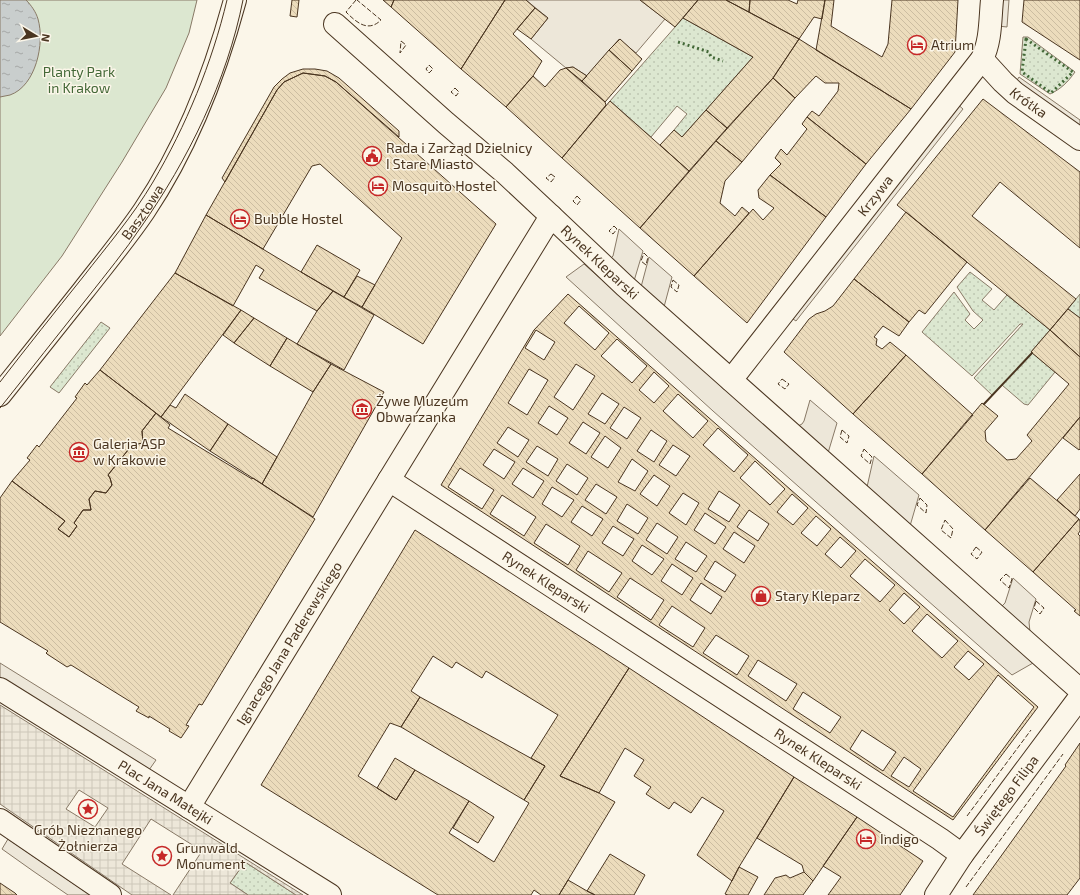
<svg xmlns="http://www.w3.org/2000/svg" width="1080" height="895" font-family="'Exo 2',sans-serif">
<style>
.grass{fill:url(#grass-dots);stroke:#887966}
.park{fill:#dce7d0;stroke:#887966}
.parking{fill:#ede7d9;stroke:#887966}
.plaza{fill:url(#plaza-grid);stroke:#887966;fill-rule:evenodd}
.water{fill:url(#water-ripples);stroke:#887966}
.building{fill:url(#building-back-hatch);stroke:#4a3520;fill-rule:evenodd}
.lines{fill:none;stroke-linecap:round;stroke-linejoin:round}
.minor-casing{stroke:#4a3520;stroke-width:24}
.minor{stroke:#fbf6e9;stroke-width:22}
.tram{stroke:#4a3520;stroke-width:1}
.hedge{stroke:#436837;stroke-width:3;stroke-dasharray:2 3;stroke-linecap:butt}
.fence{stroke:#4a3520;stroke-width:1;stroke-dasharray:5 2;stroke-linecap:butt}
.wall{stroke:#4a3520;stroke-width:2}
.labels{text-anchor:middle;stroke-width:3;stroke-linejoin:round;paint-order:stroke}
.poi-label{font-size:14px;fill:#4a3520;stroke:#fbf6e9;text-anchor:start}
.park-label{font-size:14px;fill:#436837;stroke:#fbf6e9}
.street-label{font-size:14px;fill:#4a3520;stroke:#fbf6e9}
</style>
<defs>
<pattern id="grass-dots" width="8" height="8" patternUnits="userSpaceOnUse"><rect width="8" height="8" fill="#dce7d0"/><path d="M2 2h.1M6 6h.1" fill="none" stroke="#bec7b2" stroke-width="1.8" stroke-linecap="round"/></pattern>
<pattern id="plaza-grid" width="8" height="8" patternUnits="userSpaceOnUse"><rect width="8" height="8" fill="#ede7d9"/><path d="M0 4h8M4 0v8" fill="none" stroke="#cdc7ba"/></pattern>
<pattern id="water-ripples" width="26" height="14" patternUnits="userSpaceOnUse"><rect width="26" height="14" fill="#c9cecd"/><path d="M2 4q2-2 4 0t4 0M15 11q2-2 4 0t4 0" fill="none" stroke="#a5a8a6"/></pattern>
<pattern id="building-back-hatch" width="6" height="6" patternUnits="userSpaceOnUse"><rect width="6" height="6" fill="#ecdcbc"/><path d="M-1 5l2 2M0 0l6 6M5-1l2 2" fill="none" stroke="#ccbda1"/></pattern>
</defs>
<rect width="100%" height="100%" fill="#fbf6e9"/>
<path class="grass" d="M683 18 753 57 682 137 674 130 687 114 677 106 651 137 610 101Z
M1023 37H1028L1075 72C1068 82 1061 89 1050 94L1020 74Z
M970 272 992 289 982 300 994 310 1007 295 1050 330 1031 352 1055 372 1028 405 1024 404 1002 385 992 395 974 378 1023 324H1020L972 376 922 332 954 292 970 314 965 320 974 329 983 320 973 311 957 287Z
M1080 294V318L1068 309Z
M101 322 110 328 59 393 50 387Z
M245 862 296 895H248L230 883Z"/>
<path class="park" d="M0 0H197L189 33 166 88 122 162 62 256 0 336Z"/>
<path class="parking" d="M526 0H640L665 19 636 53 619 39 587 76 573 67 566 68 531 39 548 18Z
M1000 0H1009L1007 27 998 26Z
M1019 77 1080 120V132L1014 85Z
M955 102 963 109 796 321 787 315Z
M619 229 643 251 634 281 610 259 613 256Z
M649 257 672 277 664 307 641 287Z
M584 264 820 473 1033 663 1012 675 713 411 566 277Z
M810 400 837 423 828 453 798 426 802 424 804 421Z
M874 456 919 495 910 526 867 487Z
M1013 578 1036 599 1029 622 1030 632 1001 607 1005 603Z
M0 663 156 760 149 770 0 677Z
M8 839 90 895H68L33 871 2 849Z"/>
<path class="plaza" d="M0 705 303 895H296L245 862 230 883 248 895H173L202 851 151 819 122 864 171 895H132L0 804ZM79 790 108 808 95 827 66 809Z"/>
<path class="water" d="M0 0H26C31 5 36 12 38 19 45 43 36 86 10 95 7 96 3 96 0 97Z"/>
<path class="building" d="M292 0H299L297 17 290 16Z
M383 0H394L391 7Z
M394 0H505L461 69 391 7Z
M505 0H526L535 8 513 34 542 61 533 76 506 107 461 69Z
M640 0H698L675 27Z
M698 0H726L799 39 773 78 727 128 706 110 753 57 683 18Z
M726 0H750L749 12Z
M750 0H788L797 4 798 0H825L822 19 814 17 799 39 749 12Z
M825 0H834L831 26 882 57 888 44 892 0H958L955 52 911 109 816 50Z
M1024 0H1080V60L1022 22Z
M535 8 548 18 531 39 517 29Z
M620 39 642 59 632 71 609 50Z
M799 39 911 109 866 164 807 117 812 111 819 116 838 91 839 83H825L816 76 795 98 773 78Z
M609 50 632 71 605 102 582 81Z
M573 67 587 76 582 81 566 68Z
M566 68 605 102 606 105 562 158 506 107 533 76 545 87 560 70Z
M303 69H315L327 71 339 78 399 131V137L336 82 325 76 303 73 284 82 277 90 225 182 222 178 274 87 282 79 290 73Z
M303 73 325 76 336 82 496 224 423 344 362 307 402 238 320 164 312 166 263 249 206 215 277 90 284 82Z
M773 78 795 98 742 162 716 141Z
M983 99 1080 172V248L1000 182 972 216 1076 299 1050 330 897 205Z
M610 101 689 171 640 228 562 158Z
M706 110 727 128 689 171 660 145 674 130 682 137Z
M807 117 866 164 826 217 770 175 781 164 775 158 781 149 787 155 807 129 802 124Z
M716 141 742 162 725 181 720 203 735 216 742 207 749 213 694 276 640 228Z
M770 175 826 217 747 323 694 276 753 209 763 220 774 208 759 198 758 190Z
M906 212 967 262 925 314 919 310 909 322 854 279Z
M206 215 301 272 333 291 317 311 259 278 264 270 256 265 233 306 175 273Z
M317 245 360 270 344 297 301 272Z
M175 273 241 310 161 417 100 370Z
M357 276 375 285 362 307 344 297Z
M854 279 909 322 899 336 883 326 874 337 877 339 876 345 882 349 890 342 906 355 853 414 784 352 809 319 816 314 825 311 833 306Z
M333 291 374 315 344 370 297 344 317 311Z
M568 294 1038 707 953 820 441 485 534 330Z
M579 306 609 333 595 350 564 323Z
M1068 309 1080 318V357L1050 330Z
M241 310 254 318 234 343 223 335Z
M254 318 287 338 270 366 234 343Z
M536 330 555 342 544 360 525 348Z
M1050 330 1080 357V417L985 530 922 474 982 403 998 416 985 431 986 441 1007 460 1016 459 1032 441 1027 435 1069 384 1031 352Z
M287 338 331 364 313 392 270 366Z
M617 339 647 366 632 383 601 356Z
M906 355 973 415 922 474 853 414Z
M331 364 384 392 313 517 262 484 313 392Z
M576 364 595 376 573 410 554 397Z
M529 369 548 380 527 415 508 403Z
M100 370 156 413 142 431 143 443 132 445 108 475 110 478 112 485 106 493 95 491 89 499 91 510H83L74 523 77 526 69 537 58 529 65 521 12 481 30 460 27 458 37 445 39 447 77 398 75 397 85 383 87 385Z
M654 372 669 386 654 403 639 390Z
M602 393 619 404 605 424 588 414Z
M185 394 228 424 210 451 161 417 170 405 176 408Z
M678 394 708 421 693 438 663 411Z
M549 406 568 418 557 435 538 423Z
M624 407 641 418 627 439 610 428Z
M156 413 170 425 168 428 252 479 253 478 315 519 202 705 199 704 186 725 189 726 181 738 169 731 170 729 149 716V718L136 711 139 707 71 665 67 667 47 654 46 653 48 651 0 622V498L12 481 65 521 58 529 69 537 77 526 74 523 83 510H91L89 499 95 491 106 493 112 485 110 478 108 475 132 445 143 443 142 431Z
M1080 417V449L1079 450 1063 438Z
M583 422 600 433 586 454 569 443Z
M228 424 277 457 262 484 210 451Z
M508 427 529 440 518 457 497 443Z
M718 428 748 455 734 472 703 445Z
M651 430 667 441 654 462 637 451Z
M605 436 621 448 608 468 591 457Z
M673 445 690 456 676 476 659 465Z
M537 446 558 459 548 476 526 462Z
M494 449 515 462 504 479 483 465Z
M632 459 648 471 635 491 618 482Z
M755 461 785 489 770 505 740 478Z
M567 464 588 478 577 495 556 481Z
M460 468 494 490 482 509 448 487Z
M523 468 544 481 533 498 512 484Z
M1080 474V509L1075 516 1057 500Z
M654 475 670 486 657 506 640 494Z
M1030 478 1079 519 1033 572 985 530Z
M596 484 617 497 606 514 585 500Z
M552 487 574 500 562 517 542 504Z
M719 491 740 505 729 522 708 509Z
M683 493 699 503 686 525 669 513Z
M792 494 808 508 793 525 777 512Z
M502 495 536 517 524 536 490 514Z
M627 504 648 518 638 534 617 521Z
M582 506 603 519 592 536 571 522Z
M749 510 769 524 758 541 737 527Z
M705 513 726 527 715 544 694 530Z
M816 516 831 529 817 546 801 533Z
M1079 519 1080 521V531L1078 534 1080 536V616L1074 611 1076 610 1033 572Z
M657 523 678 537 667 554 646 540Z
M546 524 580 546 568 565 534 543Z
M613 526 634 539 623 556 602 543Z
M415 530 629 668 560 776 599 793 615 802 559 895H541L534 890 531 895H438L261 785ZM433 656 452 668 456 662 482 678 486 671 558 715 531 758 545 766 524 800 529 803 494 862 449 833 469 801 415 770 396 800 358 776 390 723 401 727 420 697 411 691Z
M734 532 755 546 744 563 723 549Z
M840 537 856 551 841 568 825 554Z
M686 542 707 556 696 572 675 559Z
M642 545 664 559 652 575 632 561Z
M588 551 622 573 609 592 576 570Z
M865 559 895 585 880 602 850 576Z
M715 561 736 575 725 592 704 579Z
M672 564 693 578 682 595 661 581Z
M630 578 664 600 651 620 617 597Z
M701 583 722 597 711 614 690 600Z
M904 593 920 607 904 624 889 610Z
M672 606 705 628 693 647 659 625Z
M927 614 958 641 942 658 912 631Z
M716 635 749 656 737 675 703 653Z
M968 651 984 664 969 680 954 667Z
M758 660 797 684 786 701 748 676Z
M629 668 794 777 739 867 732 881 697 855 724 811 702 797 691 813 674 802 669 809 646 794 651 787 634 776 644 760 625 748 599 793 560 776Z
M998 675 1034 707 953 817 913 791Z
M803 692 841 717 830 733 793 709Z
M420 697 545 766 524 800 401 727Z
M862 730 896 752 883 771 850 749Z
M1080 743V878L1067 895H973L1066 766 1065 765Z
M904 757 921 769 909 787 891 776Z
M395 758 415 770 396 800 377 788Z
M794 777 857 817 813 881 804 872 802 865 757 838Z
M469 801 494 817 478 843 453 828Z
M857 817 923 861 900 895H828L841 877 823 866Z
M610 854 645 875 634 895H595L587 891Z
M739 867 758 877 748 895H728L725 894Z
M804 872 813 881 803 895H764L775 878 786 875 790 878Z
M568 880 587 891 595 895H559Z
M0 883 15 893 17 895H0Z"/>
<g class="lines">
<g class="minor-casing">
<g id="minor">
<path d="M335 24 446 123 505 173 551 216"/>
<path id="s1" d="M982 59 1003 82 1015 93 1080 139"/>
<path id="s2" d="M731 380 982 59C991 41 990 20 992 0"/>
<path id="s3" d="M0 395C28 360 55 326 83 291 104 264 125 239 144 211 187 147 215 74 235 0"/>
<path id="s4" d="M0 689 330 895"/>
<path id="s5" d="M189 807 389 480"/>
<path d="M0 820 110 895"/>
<path id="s6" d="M962 855 940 839 389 480 551 216 625 286 1080 690"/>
<path id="s7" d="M936 895 962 855 1080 697"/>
</g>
</g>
<use href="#minor" class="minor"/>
<path class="tram" d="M0 382C27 347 55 312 83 277 107 246 133 216 153 182 186 126 212 63 227 0
M0 408C29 371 59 334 88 297 106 274 125 251 141 227 188 160 227 81 243 0"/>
<path class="hedge" d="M1026 39 1073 72 1051 93 1022 72Z
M678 42 709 52 711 57 723 61"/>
<path class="fence" d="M356 0 346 12C356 22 368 33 381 20L357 0
M401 41 406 45 400 53Z
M429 65 433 69 429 73 426 69Z
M455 88 459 92 456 96 451 92Z
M551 174 555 177 551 182 546 178Z
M577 196 581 200 577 205 573 201Z
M614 226 617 229 613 234 609 231Z
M644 253 648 257 646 265 641 261Z
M673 280 679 285 677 292 671 287Z
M782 379 789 384 785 389 778 384Z
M842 430 849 436 847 443 840 437Z
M864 449 872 457 870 464 861 456Z
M920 498 927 505 926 513 917 505Z
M945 520 953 529 951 538 941 530Z
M976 547 982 552 977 559 971 554Z
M1006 574 1012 579 1009 588 1000 580Z
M1036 601 1044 608 1040 614 1034 608Z
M967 816 1031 730
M966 887 1063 754"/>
<path class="wall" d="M984 404 1032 353"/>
</g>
<defs>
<g id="hotel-ring" transform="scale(1)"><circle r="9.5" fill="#fbf6e9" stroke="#c62828" stroke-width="1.5"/><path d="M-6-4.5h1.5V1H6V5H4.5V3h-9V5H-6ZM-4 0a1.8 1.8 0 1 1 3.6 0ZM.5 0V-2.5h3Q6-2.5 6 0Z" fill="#c62828"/></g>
<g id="civic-ring" transform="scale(1)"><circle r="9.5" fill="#fbf6e9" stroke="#c62828" stroke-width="1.5"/><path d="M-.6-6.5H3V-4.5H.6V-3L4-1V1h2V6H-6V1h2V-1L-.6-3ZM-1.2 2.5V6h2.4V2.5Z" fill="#c62828"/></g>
<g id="museum-ring" transform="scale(1)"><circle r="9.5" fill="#fbf6e9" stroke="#c62828" stroke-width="1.5"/><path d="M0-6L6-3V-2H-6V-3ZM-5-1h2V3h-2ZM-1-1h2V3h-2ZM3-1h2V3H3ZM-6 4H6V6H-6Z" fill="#c62828"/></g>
<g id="shop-ring" transform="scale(1)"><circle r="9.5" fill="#fbf6e9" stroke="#c62828" stroke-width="1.5"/><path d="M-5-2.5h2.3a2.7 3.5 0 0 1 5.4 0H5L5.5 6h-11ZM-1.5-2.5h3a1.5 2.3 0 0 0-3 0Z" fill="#c62828"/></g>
<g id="sight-ring" transform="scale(1)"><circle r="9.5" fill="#fbf6e9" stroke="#c62828" stroke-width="1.5"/><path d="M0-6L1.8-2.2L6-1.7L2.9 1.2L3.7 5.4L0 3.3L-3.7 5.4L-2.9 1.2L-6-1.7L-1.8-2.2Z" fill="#c62828"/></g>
</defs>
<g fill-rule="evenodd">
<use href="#hotel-ring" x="917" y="45"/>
<use href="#civic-ring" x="372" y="156"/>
<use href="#hotel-ring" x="378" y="186"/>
<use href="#hotel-ring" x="240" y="219"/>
<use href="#museum-ring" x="362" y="409"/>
<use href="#museum-ring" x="79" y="452"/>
<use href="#shop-ring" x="761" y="596"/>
<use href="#sight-ring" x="88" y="809"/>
<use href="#hotel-ring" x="866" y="839"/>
<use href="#sight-ring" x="162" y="856"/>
</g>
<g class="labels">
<g class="poi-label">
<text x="931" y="50">Atrium</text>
<text x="386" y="153">Rada i Zarząd Dzielnicy<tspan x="386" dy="16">I Stare Miasto</tspan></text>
<text x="392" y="191">Mosquito Hostel</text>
<text x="254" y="224">Bubble Hostel</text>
<text x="376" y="406">Żywe Muzeum<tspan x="376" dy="16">Obwarzanka</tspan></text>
<text x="93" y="449">Galeria ASP<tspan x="93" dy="16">w Krakowie</tspan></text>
<text x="775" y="601">Stary Kleparz</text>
<text x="88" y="835" text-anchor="middle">Grób Nieznanego<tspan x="88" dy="16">Żołnierza</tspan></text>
<text x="880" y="844">Indigo</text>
<text x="176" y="853">Grunwald<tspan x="176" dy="16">Monument</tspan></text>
</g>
<g class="park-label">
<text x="79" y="77">Planty Park<tspan x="79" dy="16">in Krakow</tspan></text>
</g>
<g class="street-label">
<text dy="5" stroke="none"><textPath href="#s1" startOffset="64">Krótka</textPath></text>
<text dy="5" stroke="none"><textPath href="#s2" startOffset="234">Krzywa</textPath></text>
<text dy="5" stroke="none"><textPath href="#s3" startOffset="232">Basztowa</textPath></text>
<text dy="5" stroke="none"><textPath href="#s6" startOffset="1062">Rynek Kleparski</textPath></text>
<text transform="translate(546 582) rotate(33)" y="5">Rynek Kleparski</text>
<text dy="5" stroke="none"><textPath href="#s5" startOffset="192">Ignacego Jana Paderewskiego</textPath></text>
<text transform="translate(818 759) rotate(33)" y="5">Rynek Kleparski</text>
<text dy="5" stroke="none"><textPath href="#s4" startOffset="195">Plac Jana Matejki</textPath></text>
<text dy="5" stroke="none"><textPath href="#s7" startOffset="122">Świętego Filipa</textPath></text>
</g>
</g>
<g transform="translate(36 36) rotate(100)" stroke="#fbf6e9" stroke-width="3" paint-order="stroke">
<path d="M0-3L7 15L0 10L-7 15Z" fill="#4a3520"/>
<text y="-6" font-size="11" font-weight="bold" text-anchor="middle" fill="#4a3520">N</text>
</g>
</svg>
